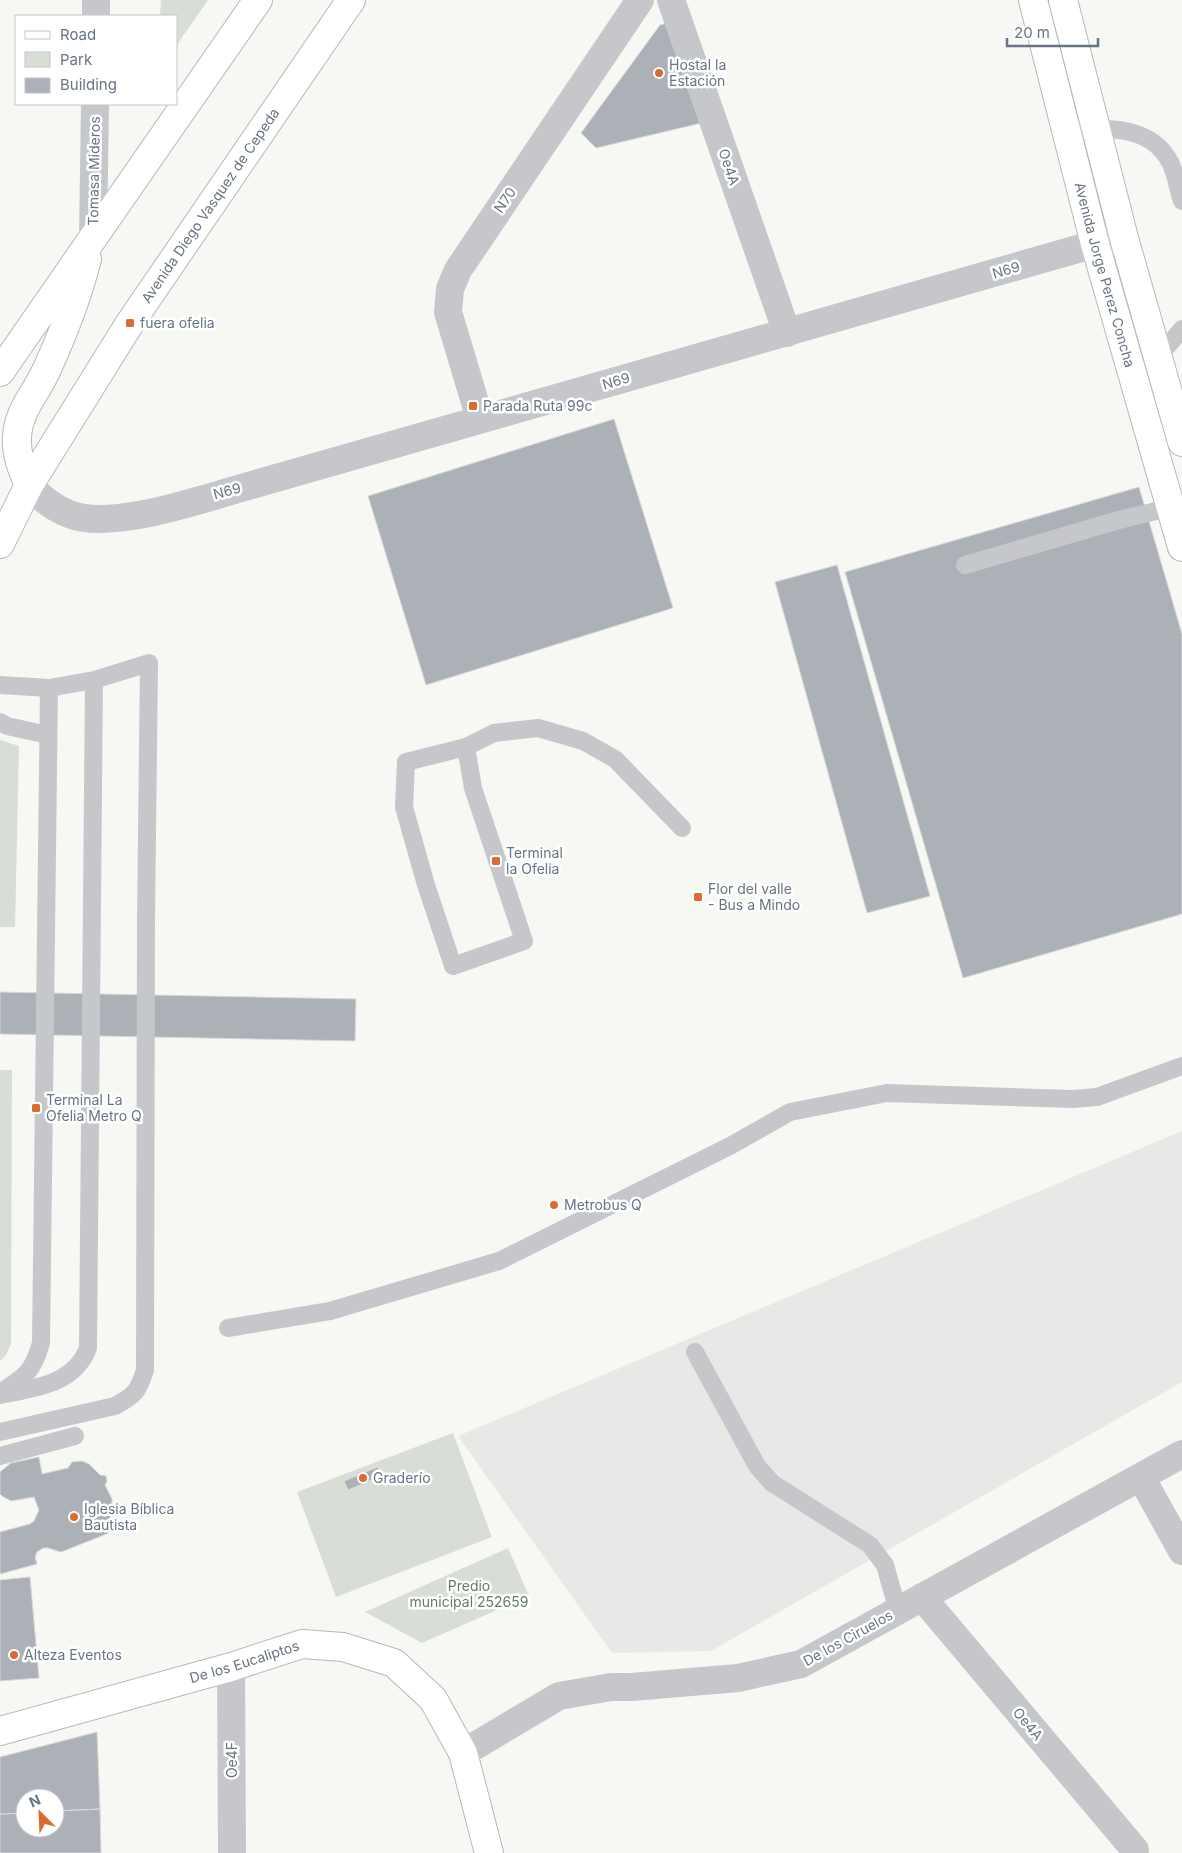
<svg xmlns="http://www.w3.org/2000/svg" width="1182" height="1853" font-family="Inter,sans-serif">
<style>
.built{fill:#e7e9e7}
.green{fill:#d8ded5}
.building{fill:#abb1b7;stroke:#d8d8d6}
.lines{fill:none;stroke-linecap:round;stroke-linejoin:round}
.secondary-casing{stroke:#b5b9bd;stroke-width:30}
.primary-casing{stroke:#b5b9bd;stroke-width:30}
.lane{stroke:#c5c7cb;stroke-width:18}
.street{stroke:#c5c7cb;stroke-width:28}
.secondary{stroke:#fff;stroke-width:28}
.primary{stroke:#fff;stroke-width:28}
.poi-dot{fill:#da6c31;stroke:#fff;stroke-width:2}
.labels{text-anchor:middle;stroke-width:5;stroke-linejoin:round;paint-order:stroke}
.poi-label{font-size:14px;fill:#677483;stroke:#fff;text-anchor:start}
.street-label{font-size:14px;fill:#677483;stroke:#fff}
.park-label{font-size:14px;fill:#687b66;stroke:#fff}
</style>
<rect width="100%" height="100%" fill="#f7f7f4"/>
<path class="built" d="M1182 1131V1382L711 1651 612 1653 458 1436Z"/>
<path class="green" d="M161 0H208L176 46V16H160Z
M0 740 19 746 15 927H0Z
M0 1070H12L11 1344 6 1355 0 1361Z
M453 1433 492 1537 336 1597 297 1492Z
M508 1548 529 1596 422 1643 365 1612Z"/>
<path class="building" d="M675 21 710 121 596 148 581 133 660 25Z
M614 419 673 608 426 685 368 496Z
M1139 487 1182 634V914L963 978 845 572Z
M837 565 930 896 867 913 775 582Z
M0 992 356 999 355 1041 0 1034Z
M39 1457 42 1474 68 1468 72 1462 82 1461 89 1464 100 1475 106 1476 107 1481 105 1485 112 1499V1513L106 1529 109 1533 61 1552 48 1548H43L37 1552 35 1557 37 1564 0 1574V1532L30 1524 34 1521 39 1510 34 1497 11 1501 2 1496 0 1494V1472L11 1463Z
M378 1467 381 1476 348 1490 344 1481Z
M30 1577 39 1678 0 1681V1580Z
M97 1732 100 1809 55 1811V1798H25V1813L0 1814V1757Z
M100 1809 101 1853H0V1814L25 1813V1828H55V1811Z"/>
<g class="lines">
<g class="secondary-casing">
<g id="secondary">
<path id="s1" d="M1033 0 1095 244 1182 547"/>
<path d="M1063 0 1124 238 1182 442"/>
<path id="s2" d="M0 1731 231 1667 302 1644 343 1647 394 1663 433 1699 463 1753 489 1853"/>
</g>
</g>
<g class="primary-casing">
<g id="primary">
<path d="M0 372 258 0"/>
<path d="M29 485C22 469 16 455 17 437 18 411 36 393 46 371 63 334 77 298 87 259"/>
<path id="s3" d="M0 544 29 485 130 323 351 0"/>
</g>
</g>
<path class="lane" d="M1067 131C1103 127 1152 124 1171 164 1176 175 1178 189 1182 201
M1158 357 1182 329
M965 565 1119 520 1181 505
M0 685 49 688 94 680 149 663 146 920 145 1370C138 1392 135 1395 115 1406L0 1432
M0 722 7 726 48 735
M466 747 473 788 524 941 453 966 426 885 404 807 406 762 466 747 494 733 538 728 583 741 615 759 682 828
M228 1328 330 1311 499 1261 730 1146 790 1112 887 1093 1073 1099 1097 1097 1182 1066
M695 1352 757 1466 772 1483 870 1545 885 1565 898 1611
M3 1391C27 1375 33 1371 41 1343L49 688
M0 1395C34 1388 74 1385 88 1348L94 680
M0 1456 75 1436"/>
<path class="street" d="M671 0 787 333
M96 16V0
M93 238 95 104
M480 419 448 312 450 289 458 270 640 0
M29 485C40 497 53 508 69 514 112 532 207 497 252 485L1095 244 1124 238
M1141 1477 1182 1551
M922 1597 1135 1850
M231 1667 232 1853
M463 1753 559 1696 611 1687H632L738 1678 801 1664 1182 1454"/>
<use href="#secondary" class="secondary"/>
<use href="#primary" class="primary"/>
</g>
<g class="poi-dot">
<circle cx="659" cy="73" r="5"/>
<rect x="125" y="318" width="10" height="10" rx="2.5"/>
<rect x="468" y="401" width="10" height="10" rx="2.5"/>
<rect x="491" y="856" width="10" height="10" rx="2.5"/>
<rect x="693" y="892" width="10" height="10" rx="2.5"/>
<rect x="31" y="1103" width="10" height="10" rx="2.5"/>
<circle cx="554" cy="1205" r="5"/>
<circle cx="363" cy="1478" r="5"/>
<circle cx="74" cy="1517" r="5"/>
<circle cx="14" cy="1655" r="5"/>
</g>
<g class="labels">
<g class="poi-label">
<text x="669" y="70">Hostal la<tspan x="669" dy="16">Estación</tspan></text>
<text x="140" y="328">fuera ofelia</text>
<text x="483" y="411">Parada Ruta 99c</text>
<text x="506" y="858">Terminal<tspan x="506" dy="16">la Ofelia</tspan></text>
<text x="708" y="894">Flor del valle<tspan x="708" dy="16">- Bus a Mindo</tspan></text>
<text x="46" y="1105">Terminal La<tspan x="46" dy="16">Ofelia Metro Q</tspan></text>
<text x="564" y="1210">Metrobus Q</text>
<text x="373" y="1483">Graderío</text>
<text x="84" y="1514">Iglesia Bíblica<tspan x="84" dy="16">Bautista</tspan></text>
<text x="24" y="1660">Alteza Eventos</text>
</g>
<g class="street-label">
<text transform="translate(729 167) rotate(71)" y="5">Oe4A</text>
<text transform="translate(94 171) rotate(-89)" y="5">Tomasa Mideros</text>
<text transform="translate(505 200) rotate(-56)" y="5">N70</text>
<text dy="5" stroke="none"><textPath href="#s3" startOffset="399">Avenida Diego Vasquez de Cepeda</textPath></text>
<text transform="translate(1006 270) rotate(-16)" y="5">N69</text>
<text dy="5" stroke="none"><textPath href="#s1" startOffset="284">Avenida Jorge Perez Concha</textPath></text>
<text transform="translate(616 381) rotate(-16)" y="5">N69</text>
<text transform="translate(227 491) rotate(-15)" y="5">N69</text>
<text transform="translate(848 1638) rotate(-29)" y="5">De los Ciruelos</text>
<text dy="5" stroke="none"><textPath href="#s2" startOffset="254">De los Eucaliptos</textPath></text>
<text transform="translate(1028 1724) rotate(50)" y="5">Oe4A</text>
<text transform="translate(232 1760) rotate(-90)" y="5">Oe4F</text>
</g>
<g class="park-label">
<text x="469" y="1591">Predio<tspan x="469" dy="16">municipal 252659</tspan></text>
</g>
</g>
<rect x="15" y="15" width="162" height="90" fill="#ffffff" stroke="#c2c7cd"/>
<rect x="25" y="31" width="25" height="8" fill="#ffffff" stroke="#c2c7cd"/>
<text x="60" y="40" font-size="15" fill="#677483">Road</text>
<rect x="25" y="52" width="25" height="15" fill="#d8ded5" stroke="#c2c7cd"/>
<text x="60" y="65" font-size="15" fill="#677483">Park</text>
<rect x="25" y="78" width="25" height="15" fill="#abb1b7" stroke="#c2c7cd"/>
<text x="60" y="90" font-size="15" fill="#677483">Building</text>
<g transform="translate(40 1813) rotate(336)"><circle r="24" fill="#ffffff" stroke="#c2c7cd"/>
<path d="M0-4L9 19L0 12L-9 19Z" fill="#da6c31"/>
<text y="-8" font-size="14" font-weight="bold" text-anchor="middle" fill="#677483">N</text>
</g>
<path d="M1007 38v8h91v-8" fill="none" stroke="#677483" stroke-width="2.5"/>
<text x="1014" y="38" font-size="15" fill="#677483" stroke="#ffffff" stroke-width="4" paint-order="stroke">20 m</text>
</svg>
